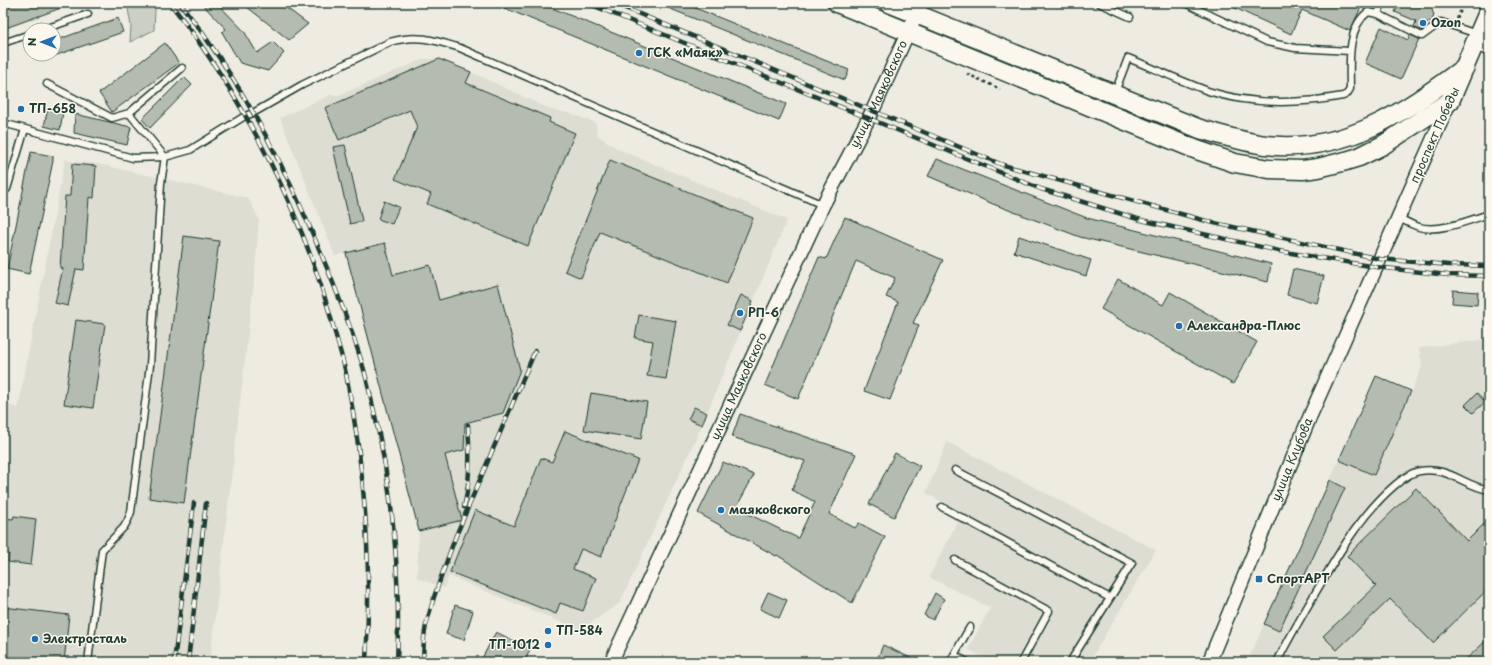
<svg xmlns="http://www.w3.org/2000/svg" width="1492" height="665" font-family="'Playpen Sans',sans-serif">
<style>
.built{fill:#ddddd2}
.green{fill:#cbcfc4;stroke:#75867c}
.building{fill:#b4bbb0;stroke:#1f3d34}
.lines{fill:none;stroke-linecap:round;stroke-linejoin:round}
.lane-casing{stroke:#1f3d34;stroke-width:9}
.street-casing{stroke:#1f3d34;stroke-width:16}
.secondary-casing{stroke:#1f3d34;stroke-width:21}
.path{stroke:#1f3d34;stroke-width:2.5;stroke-dasharray:3 3;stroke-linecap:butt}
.lane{stroke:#fbf7ec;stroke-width:6}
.street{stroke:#fbf7ec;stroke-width:13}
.secondary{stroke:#fbf7ec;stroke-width:18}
.rail-casing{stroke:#1f3d34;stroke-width:4.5}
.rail{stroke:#fbf7ec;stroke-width:3;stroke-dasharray:9;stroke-linecap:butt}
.poi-dot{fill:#1f6fb2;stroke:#fbf7ec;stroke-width:1.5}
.labels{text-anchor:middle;stroke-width:3;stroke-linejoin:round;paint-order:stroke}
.poi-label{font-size:12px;font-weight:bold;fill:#1f3d34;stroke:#fbf7ec;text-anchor:start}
.street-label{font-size:12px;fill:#1f3d34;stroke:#fbf7ec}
</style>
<rect width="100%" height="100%" fill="#eeece1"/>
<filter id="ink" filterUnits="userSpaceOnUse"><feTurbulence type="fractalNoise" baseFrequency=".025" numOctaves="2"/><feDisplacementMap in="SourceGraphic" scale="8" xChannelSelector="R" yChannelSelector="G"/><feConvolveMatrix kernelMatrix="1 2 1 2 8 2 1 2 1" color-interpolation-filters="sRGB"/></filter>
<g filter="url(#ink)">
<path class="built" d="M424 59H439L471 72 552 110 569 113 596 123 597 135 618 149 787 220 702 425 620 603 580 630 449 576 444 588 417 578 419 531 346 253 335 256 280 118 330 95H339Z
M65 160 98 164 248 198 259 219 255 273 210 662H3V403L18 408Z
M1489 339V662H1247L1339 460 1374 474 1422 367 1419 348Z
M947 442 1156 550 1089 662H991L968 649 990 608 929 577 962 513 926 493Z"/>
<path class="green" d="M127 3H151L155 10 154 30 130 42 131 26Z"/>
<path class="building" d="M10 3H72V4L3 29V5Z
M201 3H217L244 31 257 53 273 42 284 53 268 71 240 63 222 32 226 29Z
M242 3H283L288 9 308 24 289 40Z
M492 3H540L786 104 779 121Z
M656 3H683L849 70 845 80Z
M1224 3H1363L1350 31 1302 10 1291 34Z
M1399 3H1435L1432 10 1434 15 1432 21 1426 23 1422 31 1414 27 1416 21 1395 12Z
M118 18 123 32 54 56V41Z
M1381 27 1408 40 1410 35 1419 39 1401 79 1365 63Z
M165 43 179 63 112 112 99 93Z
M439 59 471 72 466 83 550 118 549 122 575 133 528 246 427 204 431 194 395 179 417 127 410 110 339 140 325 108Z
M184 77 192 85 150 128 142 119Z
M48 108 63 112 60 130 44 126Z
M75 114 131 127 127 145 74 133Z
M345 145 362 221 350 224 333 147Z
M31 152 53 156V161L29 274 7 269Z
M937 159 1087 218 1271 264 1268 282 1080 237 993 204 928 176Z
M610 160 753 218 727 283 600 232 581 278 565 271Z
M72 164 96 166 94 198 89 197 84 270 76 269 68 306 55 303 63 268H60L65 196H70Z
M384 201 399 207 392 224 378 219Z
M845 217 943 260 913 323 919 325 890 400 864 391 898 302 886 297 895 278 856 261 798 399 765 385 819 257 826 259Z
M184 236 219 241 184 503 149 498Z
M1019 236 1091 260 1086 276 1014 252Z
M385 243 393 275 430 265 439 300 498 284 520 370 503 413 465 423 464 450 445 455 462 520 419 531 346 253Z
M1293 269 1324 276 1317 303 1287 295Z
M1118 279 1163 305 1170 292 1257 342 1233 384 1101 309Z
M1453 290 1478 292 1477 305 1452 303Z
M741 295 753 301 740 331 727 325Z
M639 315 676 321 666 379 647 376 653 341 635 338Z
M76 320 105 324 93 408 64 404Z
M1376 376 1411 391 1374 475 1339 460Z
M591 393 647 402 641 439 584 430Z
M1477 393 1485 402 1473 413 1465 405Z
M694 407 707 413 702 425 688 419Z
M740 414 856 454 829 514 855 528 859 523 885 537 852 603 777 555 776 556 698 513 723 462 754 475 736 508 798 538 815 502 792 490 805 461 732 437Z
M565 431 638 460 601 557 581 549 573 569 596 578 583 611 560 603 556 614 450 572 475 510 514 526 541 458 552 462Z
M895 453 920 466 894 517 869 504Z
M1330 480 1345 488 1279 631 1264 624Z
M1416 488 1467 541 1489 519V588L1433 643 1390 599 1337 650 1323 636 1376 586 1347 556Z
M14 516 36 519 31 565 8 562 9 554H3V518L13 519Z
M768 592 787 600 779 618 760 609Z
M935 593 944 599 933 620 924 615Z
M455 605 473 611 464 640 446 634Z
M3 607 69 615 64 662H3Z
M496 632 530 649 525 662H480Z
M1489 638V662H1463Z
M883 645 919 662H876Z"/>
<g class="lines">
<g class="lane-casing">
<path id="lane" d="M1099 3 1130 17
M1185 3 1267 42 1295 48 1350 51
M1382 3 1378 14 1422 36 1441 22 1477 34
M42 30 88 14
M3 43 30 34
M47 84 112 118 129 113
M1115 92 1128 58C1155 69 1181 81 1208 91 1251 105 1299 104 1343 96L1347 94 1350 89C1350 66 1346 28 1368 12L1378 14
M3 123 133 158 165 157 190 150 245 116 253 113 302 85 390 42C417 34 434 40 460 48L823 205
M3 191 7 189 25 129
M1399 218C1405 221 1412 225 1419 227 1439 233 1470 220 1489 214
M955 470 1132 563 1070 662
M942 507 1110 598
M955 560 1049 611 1021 662
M954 655 967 662
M88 662 102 550 124 527 128 520 131 512 150 365 161 183 165 157 129 113 182 68
M950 662 970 627
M1277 662C1291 634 1307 607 1323 580 1343 546 1364 512 1394 486 1401 480 1411 472 1420 471 1448 466 1464 486 1489 490"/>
</g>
<g class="street-casing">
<g id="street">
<path d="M1475 43 1489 49"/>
<path id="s1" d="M611 662 823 205 873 110 921 3"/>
<path id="s2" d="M1209 662 1311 414 1450 101"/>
</g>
</g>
<g class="secondary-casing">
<path id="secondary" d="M837 3 1197 150 1235 163 1269 169 1303 170 1318 168 1346 161 1359 157 1383 145 1450 101 1489 10
M889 3 1200 129C1222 135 1243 142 1266 145 1346 154 1404 112 1465 67"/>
</g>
<path class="path" d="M1457 19 1464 3
M967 74 1000 89"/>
<use href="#lane" class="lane"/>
<use href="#street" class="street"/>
<use href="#secondary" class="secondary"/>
<g class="rail-casing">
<path id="rail" d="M170 3C245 99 302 212 334 329 338 344 343 359 346 374 365 468 372 566 366 662
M180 3C234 72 277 150 311 230 330 274 348 318 362 363 367 379 370 395 374 411 393 493 401 578 397 662
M587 3 1041 189 1141 220 1279 251 1376 267 1448 275 1489 276
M613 3 1003 165 1210 222 1380 259 1449 265 1489 266
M464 507C471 481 470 452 468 425
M174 662 194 503
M188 662 206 503
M423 662 424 637 426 625 434 597 455 538 535 351"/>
</g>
<use href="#rail" class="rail"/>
</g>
</g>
<g class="poi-dot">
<circle cx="1423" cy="23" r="4"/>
<circle cx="639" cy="53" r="4"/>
<circle cx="21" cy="109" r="4"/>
<circle cx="740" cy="313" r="4"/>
<circle cx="1179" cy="326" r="4"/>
<circle cx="721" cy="510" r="4"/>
<rect x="1255" y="575" width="8" height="8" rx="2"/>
<circle cx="548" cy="631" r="4"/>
<circle cx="35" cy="639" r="4"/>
<circle cx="548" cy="645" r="4"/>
</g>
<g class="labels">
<g class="poi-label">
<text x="1431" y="27">Ozon</text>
<text x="647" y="57">ГСК «Маяк»</text>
<text x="29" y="113">ТП-658</text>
<text x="748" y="317">РП-6</text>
<text x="1187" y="330">Александра-Плюс</text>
<text x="729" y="514">маяковского</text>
<text x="1267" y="583">СпортАРТ</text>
<text x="556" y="635">ТП-584</text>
<text x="43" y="643">Электросталь</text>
<text x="540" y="649" text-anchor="end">ТП-1012</text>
</g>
<g class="street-label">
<text dy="4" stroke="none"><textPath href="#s1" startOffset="628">улица Маяковского</textPath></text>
<text transform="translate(1435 135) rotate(-66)" y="4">проспект Победы</text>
<text dy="4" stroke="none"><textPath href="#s1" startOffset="304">улица Маяковского</textPath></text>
<text dy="4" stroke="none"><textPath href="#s2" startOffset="219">улица Клубова</textPath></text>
</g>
</g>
<rect width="1492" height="665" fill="none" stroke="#fbf7ec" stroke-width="16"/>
<rect x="8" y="8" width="1476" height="649" fill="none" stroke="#1f3d34" stroke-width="1.5" filter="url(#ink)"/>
<g transform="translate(42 42) rotate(270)"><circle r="19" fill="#fbf7ec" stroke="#a3ada2"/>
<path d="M0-3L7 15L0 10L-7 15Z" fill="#1f6fb2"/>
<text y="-6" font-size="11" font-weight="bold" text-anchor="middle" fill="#1f3d34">N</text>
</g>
</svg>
